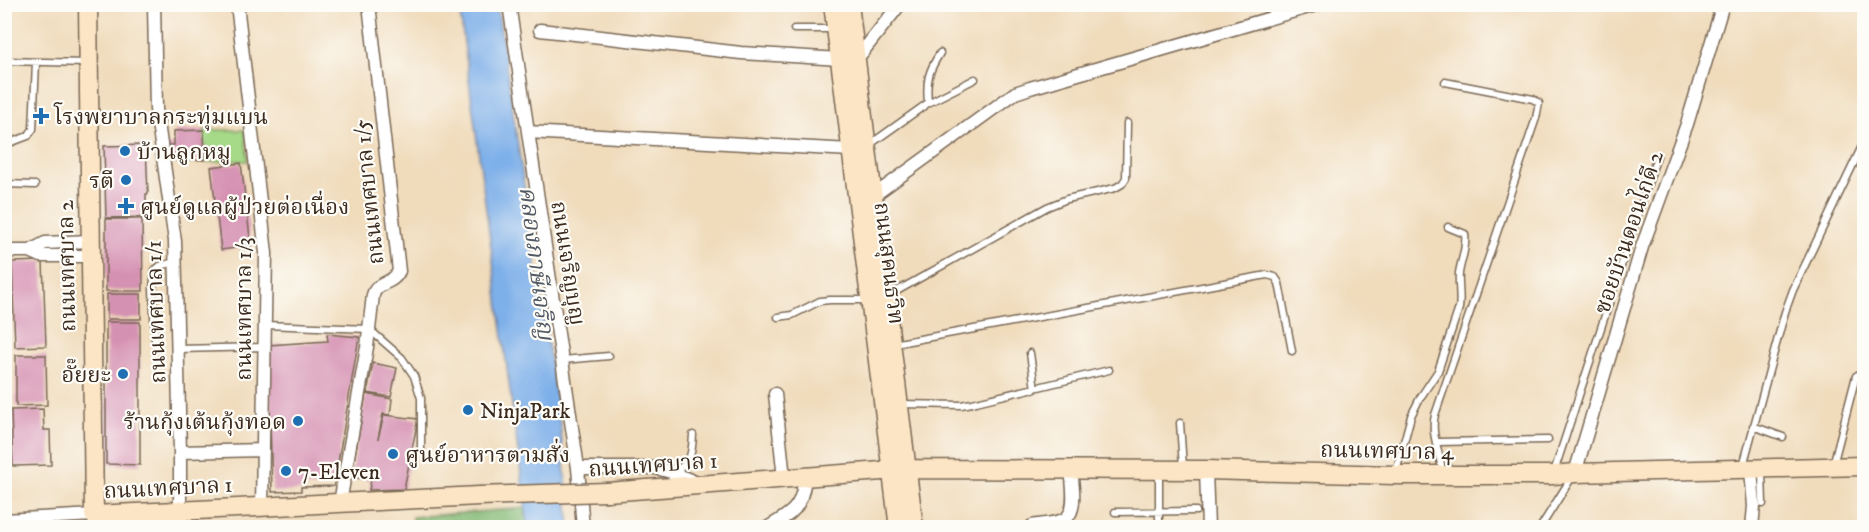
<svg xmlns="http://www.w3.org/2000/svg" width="1869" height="532" font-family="'IM FELL DW Pica','Noto Serif Thai',serif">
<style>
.green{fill:#a6d988;stroke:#708253;stroke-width:1.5}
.forest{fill:#84b974;stroke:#607249;stroke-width:1.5}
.water{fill:#7dafe9;stroke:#5c6c84;stroke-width:1.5}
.building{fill:#d591b2}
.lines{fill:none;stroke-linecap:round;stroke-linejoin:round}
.lane-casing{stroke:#7a6855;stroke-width:9}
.street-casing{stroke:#7a6855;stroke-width:15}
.secondary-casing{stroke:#7a6855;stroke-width:21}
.lane{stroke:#fff;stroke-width:6}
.street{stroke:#fff;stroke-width:12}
.secondary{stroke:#fce5c4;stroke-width:18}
.secondary-bridge-casing{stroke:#7a6855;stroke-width:21;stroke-linecap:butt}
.secondary-bridge{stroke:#fce5c4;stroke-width:18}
.poi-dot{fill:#1f6fb2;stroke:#fdfcf7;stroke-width:2}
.labels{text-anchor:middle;stroke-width:4.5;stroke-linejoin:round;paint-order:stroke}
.poi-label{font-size:22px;fill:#3b2a1e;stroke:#fdfcf7;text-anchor:start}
.street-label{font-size:22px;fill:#3b2a1e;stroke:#fdfcf7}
.water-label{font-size:24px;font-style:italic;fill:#525965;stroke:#fdfcf7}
</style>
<rect width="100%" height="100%" fill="#fdfcf7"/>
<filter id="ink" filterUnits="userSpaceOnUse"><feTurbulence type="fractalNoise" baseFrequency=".0167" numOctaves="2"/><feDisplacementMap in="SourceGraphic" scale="12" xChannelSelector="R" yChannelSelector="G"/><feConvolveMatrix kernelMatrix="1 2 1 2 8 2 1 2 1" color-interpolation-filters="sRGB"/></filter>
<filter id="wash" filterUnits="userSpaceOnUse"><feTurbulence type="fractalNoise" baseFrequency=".008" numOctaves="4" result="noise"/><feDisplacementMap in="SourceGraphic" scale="24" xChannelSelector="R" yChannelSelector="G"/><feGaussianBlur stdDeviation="1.35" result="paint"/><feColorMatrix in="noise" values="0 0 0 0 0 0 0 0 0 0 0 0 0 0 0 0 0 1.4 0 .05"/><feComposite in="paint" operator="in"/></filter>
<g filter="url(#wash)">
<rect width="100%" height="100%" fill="#f0dbbb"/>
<path class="green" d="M204 130H245L248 161 205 162Z"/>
<path class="forest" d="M525 508 528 527H413L412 517Z"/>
<path class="water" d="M459 5H497L561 431 570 527H528Z"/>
<g id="blocks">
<path class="building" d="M204 130 205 160H165V145H174V131Z
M146 145 148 194H146V217L106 218 104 146Z
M241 163 251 246 221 250 211 167Z
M106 219H142L143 291H106Z
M43 261 46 346 15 347 12 262Z
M107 294H141V319H107Z
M106 322H140V465L106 464Z
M327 334 359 337 334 486 301 487V491L272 492 268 345 328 341Z
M16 355H46L47 405 16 406Z
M373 363 397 368 391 397 367 393Z
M366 394 392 399 390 415 383 414 378 439 384 415 418 419 404 489 369 490 371 480 351 477Z
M43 409 44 430H50L51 465 13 466 11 410Z
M10 453 11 465H5V454Z"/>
</g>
</g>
<g filter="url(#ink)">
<use href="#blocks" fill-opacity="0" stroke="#7a6855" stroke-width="1.5"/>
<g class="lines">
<g class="lane-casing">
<path id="lane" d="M794 29H833
M4 61 87 63
M928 103C926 81 928 72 940 53
M4 145 28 136 33 129 36 62
M869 145 928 103 975 79
M4 184 35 185
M888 296 1047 207 1067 199 1115 188 1122 184 1126 178 1127 123
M778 317 792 315 820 301 830 300H869
M265 325 369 329 402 358 414 376 421 398V449
M155 340 153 288 155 270 160 266 175 262
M893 344 1267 275 1275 277 1279 283 1292 351
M178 349 264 347
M1030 353 1035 389
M562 360 609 356
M899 404 961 405 972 403 1109 370
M1180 423 1183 467
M1753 426 1783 437
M1437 442 1548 440
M1833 465 1856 376 1864 371
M1743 466 1785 312 1793 290 1864 142
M672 472C691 464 692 455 693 435
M1396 472 1411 416 1420 398 1438 371 1459 308C1461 297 1458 285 1459 273 1461 260 1467 248 1465 234L1448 227
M1554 472 1657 156
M1762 472 1763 504
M1442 473C1441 453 1430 435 1435 415L1536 118 1539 103 1533 99 1445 82
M1115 512 1196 511
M1159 528V471
M1540 528 1572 477"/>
</g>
<g class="street-casing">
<path id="street" d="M154 4 156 109 175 241 180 452V528
M237 4 266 253 262 506
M509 4 578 468 583 528
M540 30 741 53 840 59
M856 60 900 4
M528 132 851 150 857 149
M873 196 1015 93 1030 88 1319 4
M4 251H30L41 256H90
M30 251 45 243 90 241
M775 394 784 478
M180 452 263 450
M578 468H656L671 472 697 483
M1206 470 1208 528
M1751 470 1754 506 1752 528
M1575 473 1642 247 1687 124 1723 4
M340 503 367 347 373 295C377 281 393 285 399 271L369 4
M4 520 94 515 95 528
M1032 526C1042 524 1056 524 1065 519 1078 511 1072 482 1071 469
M767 528C793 513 802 508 805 477"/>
</g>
<g class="secondary-casing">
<path id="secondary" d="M88 4 94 515 479 496
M833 4 899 528
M849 4 914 528
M607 492 908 469 1206 470 1395 475H1553L1575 473 1864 466"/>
</g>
<use href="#lane" class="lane"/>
<use href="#street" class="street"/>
<use href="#secondary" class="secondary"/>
<g class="secondary-bridge-casing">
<path id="secondary-bridge" d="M479 496 607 492"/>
</g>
<use href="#secondary-bridge" class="secondary-bridge"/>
</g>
</g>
<g class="poi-dot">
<path d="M38 107h6v6h6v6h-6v6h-6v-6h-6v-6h6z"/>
<circle cx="125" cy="151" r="6"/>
<circle cx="126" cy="180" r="6"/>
<path d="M123 197h6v6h6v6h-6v6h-6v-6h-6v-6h6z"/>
<circle cx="123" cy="374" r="6"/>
<circle cx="468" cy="410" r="6"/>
<circle cx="298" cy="421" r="6"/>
<circle cx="393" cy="454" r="6"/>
<circle cx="286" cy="471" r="6"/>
</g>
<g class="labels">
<g class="poi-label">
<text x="54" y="124">โรงพยาบาลกระทุ่มแบน</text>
<text x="137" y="159">บ้านลูกหมู</text>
<text x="114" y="188" text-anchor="end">รตี</text>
<text x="140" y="214">ศูนย์ดูแลผู้ป่วยต่อเนื่อง</text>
<text x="111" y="382" text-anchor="end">อั๊ยยะ</text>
<text x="480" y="418">NinjaPark</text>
<text x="286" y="429" text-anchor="end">ร้านกุ้งเต้นกุ้งทอด</text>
<text x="405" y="462">ศูนย์อาหารตามสั่ง</text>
<text x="298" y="479">7-Eleven</text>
</g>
<g class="street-label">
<text transform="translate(368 192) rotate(-96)" y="8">ถนนเทศบาล 1/5</text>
<text transform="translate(1628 232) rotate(-71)" y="8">ซอยบัานดอนไก่ดี 2</text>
<text transform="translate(569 263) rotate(81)" y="8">ถนนเจริญบุญ</text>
<text transform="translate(890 263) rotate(83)" y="8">ถนนสุคนธวิท</text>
<text transform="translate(66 266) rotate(-91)" y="8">ถนนเทศบาล 2</text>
<text transform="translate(243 309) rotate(-90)" y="8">ถนนเทศบาล 1/3</text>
<text transform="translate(155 312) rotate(-92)" y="8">ถนนเทศบาล 1/1</text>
<text transform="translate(1387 450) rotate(1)" y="8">ถนนเทศบาล 4</text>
<text transform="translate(653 464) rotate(-4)" y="8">ถนนเทศบาล 1</text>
<text transform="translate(168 487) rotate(-3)" y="8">ถนนเทศบาล 1</text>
</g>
<g class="water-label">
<text transform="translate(537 263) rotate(83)" y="8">คลองภาษีเจริญ</text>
</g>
</g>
<rect width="1869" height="532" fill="none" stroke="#fdfcf7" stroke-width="24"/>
</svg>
